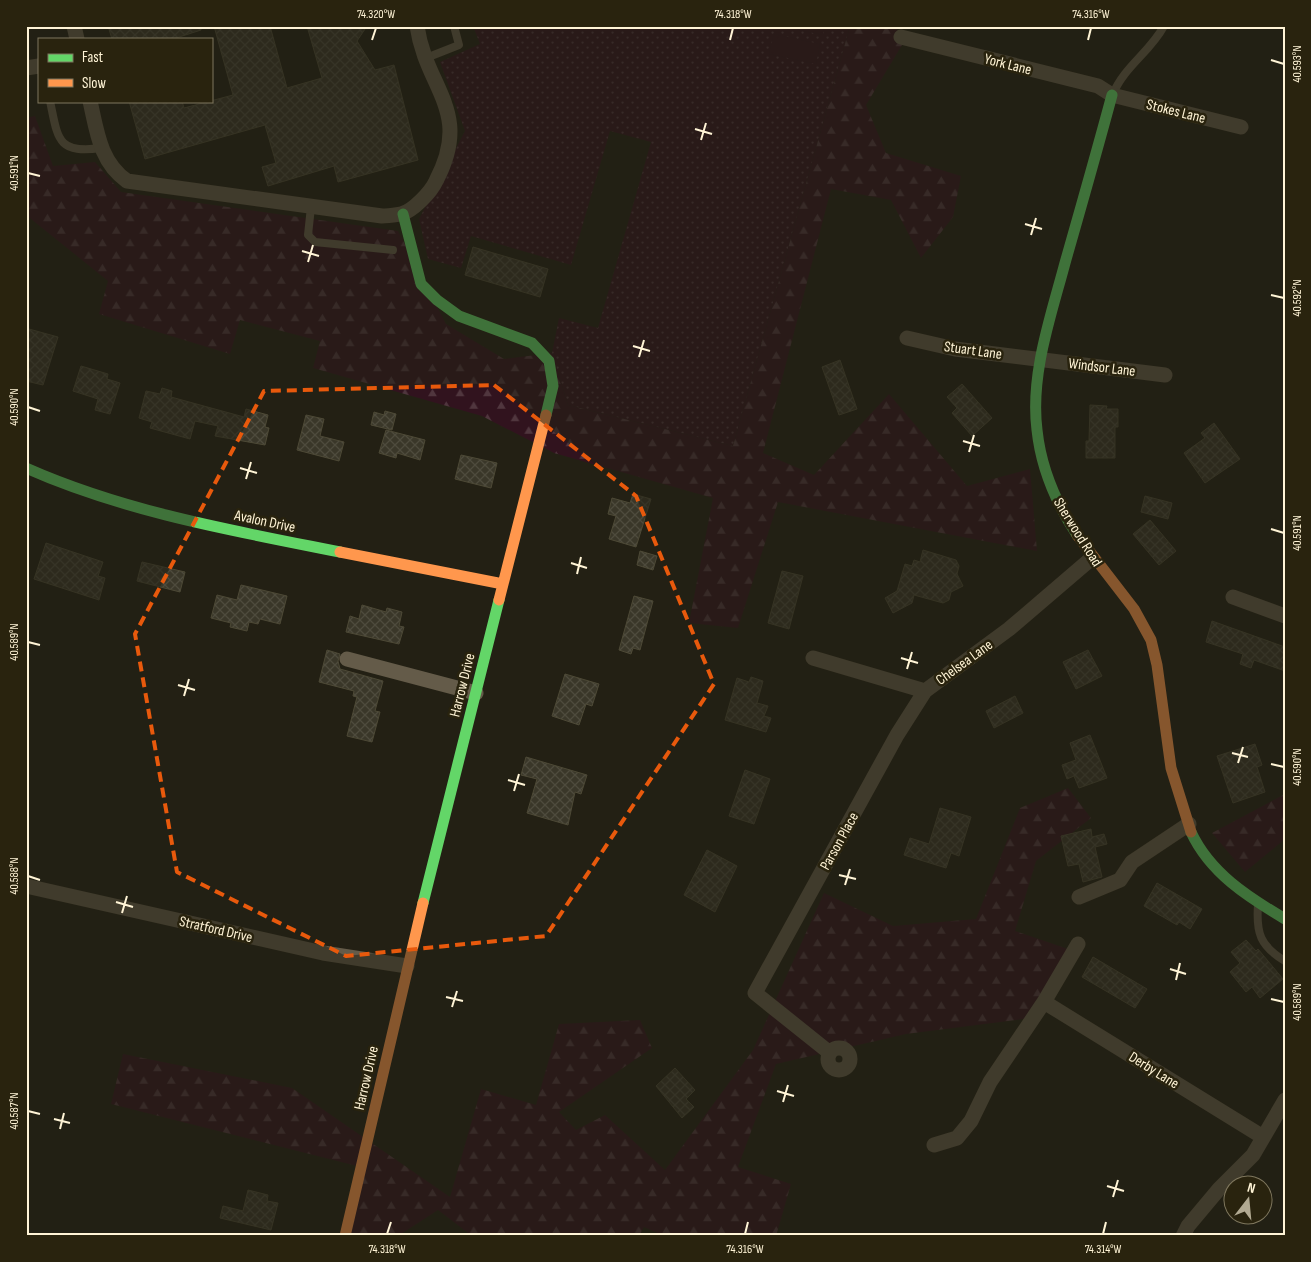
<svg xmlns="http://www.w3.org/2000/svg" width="1311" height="1262" font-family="'Sofia Sans Condensed',sans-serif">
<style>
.grass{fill:url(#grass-dots)}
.forest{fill:url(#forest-firs)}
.pitch{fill:#31131e}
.building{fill:url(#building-cross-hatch);stroke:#4d4936}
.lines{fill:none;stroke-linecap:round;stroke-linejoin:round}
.lane{stroke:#645b49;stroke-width:8}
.street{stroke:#645b49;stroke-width:15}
.fast{stroke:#63d668;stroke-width:11}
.slow{stroke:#ff974d;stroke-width:11}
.marked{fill:none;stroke:#e8590c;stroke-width:4;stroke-dasharray:10 6;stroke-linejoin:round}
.ticks{fill:none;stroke:#fff4d6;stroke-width:2}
.labels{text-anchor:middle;stroke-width:5;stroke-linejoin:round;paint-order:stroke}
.street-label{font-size:15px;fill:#fff4d6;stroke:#29230e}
.neatline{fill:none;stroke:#fff4d6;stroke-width:2}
.ticks-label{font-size:12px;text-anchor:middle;fill:#fff4d6}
</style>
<defs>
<pattern id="grass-dots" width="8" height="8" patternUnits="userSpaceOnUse" patternTransform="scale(1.25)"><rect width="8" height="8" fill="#31131e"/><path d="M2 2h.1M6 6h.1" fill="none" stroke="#50363e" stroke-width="1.8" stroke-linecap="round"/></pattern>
<pattern id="forest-firs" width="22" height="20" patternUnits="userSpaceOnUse" patternTransform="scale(1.25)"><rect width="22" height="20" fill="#31131e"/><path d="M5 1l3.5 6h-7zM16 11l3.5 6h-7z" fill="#50363e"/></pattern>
<pattern id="building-cross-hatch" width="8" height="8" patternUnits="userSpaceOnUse" patternTransform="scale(1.25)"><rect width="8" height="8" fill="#3a3729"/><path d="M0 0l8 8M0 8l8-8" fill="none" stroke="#4e4b3d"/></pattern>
</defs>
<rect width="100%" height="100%" fill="#232014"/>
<path class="grass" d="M473 26H850L733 446 568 405 552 353 559 318 598 328 651 142 610 131 571 265 471 236 461 268 428 259 419 219 465 131 440 62 480 44Z"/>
<path class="forest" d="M850 26H894L905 40 866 105 886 153 961 176 953 217 921 258 891 200 831 189 763 453 814 475 889 394 967 486 1030 469 1037 551 778 502 738 628 689 623 713 498 554 453 482 416 313 368 320 341 240 320 230 354 99 314 108 281 26 215V118L35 116 53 166 95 162 121 192 398 231 446 324 504 359 552 353 568 405 733 446Z
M1068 788 1091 818 1036 861 1015 931 1077 952 1039 1017 906 1034 776 1064 738 1167 791 1184 776 1236H664L644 1227 639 1236H472L438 1210 398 1236H349L361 1167 111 1104 123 1054 292 1088 450 1197 481 1089 536 1105 559 1024 640 1020 652 1048 559 1112 576 1130 605 1115 665 1170 753 1050 824 893 893 926 976 919 1020 808Z
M1285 794V839L1245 872 1212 833Z"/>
<path class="pitch" d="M780 26H824L823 35Z
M774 34 820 44 816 64 769 54Z"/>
<path class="building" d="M108 26H201V30L173 39H112Z
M214 26H270L287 88 322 78 307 26H367L357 41 375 70 394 65 418 160 338 182 334 166 268 186 262 167 276 163 265 125 145 159 129 101H182L184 108 233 95Z
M473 247 548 269 540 297 465 275Z
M29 329 58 337 43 385 26 381 29 359H26V338Z
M840 360 857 409 839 415 822 367Z
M81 366 108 374 107 379 120 383 110 414 95 410 98 399 73 391Z
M962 384 992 418 972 436 952 413 957 408 947 397Z
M162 388 172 391 171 397 244 417 246 409 268 415 265 427 269 428 265 445 215 436 218 426 195 421 190 439 150 428 152 422 139 418 146 391 160 394Z
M1090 405 1107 406 1106 409H1118V427H1115V458H1086V441H1089Z
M385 411 396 414 392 430 371 425 374 412 384 415Z
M306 415 324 419 320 436 344 442 339 461 297 450Z
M1214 423 1240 459 1205 483 1184 453 1205 438 1201 433Z
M386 430 425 440 420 460 397 453 396 458 379 453Z
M461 455 497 463 491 488 455 479Z
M633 494 651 499 636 547 609 539 616 516 608 514 612 498 630 503Z
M1145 496 1172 503 1168 519 1141 512Z
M1150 520 1176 551 1159 565 1133 534Z
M46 543 103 562 98 576 105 578 99 600 34 579Z
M923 550 956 560 959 566 957 574 963 586 951 592 949 600 943 603 914 595 912 603 893 613 885 598 897 591 905 564 912 566 914 560 920 562Z
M640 551 657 556 653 570 637 565Z
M142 562 185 572 180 592 137 581Z
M782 571 803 576 789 629 768 623Z
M241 585 287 596 280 624 260 619 258 624 249 622 247 631 230 627 231 623 211 618 217 595 237 600Z
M634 596 653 601 640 650 633 648 631 654 619 650Z
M362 605 386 612 387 608 402 612 399 626 404 627 399 644 346 632 350 616 359 619Z
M1212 621 1285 647V671L1254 660 1251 668 1240 664 1243 654 1206 642Z
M327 650 340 654 338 661 340 669 383 681 375 711 380 712 372 742 347 736 357 697 353 696 354 691 319 682Z
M1088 650 1102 676 1076 689 1063 662Z
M565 674 599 684 592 706 586 704 579 725 552 716Z
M751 677 763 681 757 703 768 706 764 716 771 718 766 732 725 720 737 678 749 682Z
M1015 696 1023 713 994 728 986 711Z
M1090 735 1107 778 1079 788 1074 776 1067 779 1062 765 1076 760 1070 743Z
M1255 744 1262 765 1257 767 1265 792 1233 803 1217 756Z
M526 757 587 775 581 794 575 792 568 825 527 813 537 779 521 775Z
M745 770 770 779 754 824 729 816Z
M940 808 971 817 959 856 951 853 946 868 904 855 910 838 929 844Z
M1091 829 1092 837 1104 834 1107 844 1095 847 1102 877 1083 882 1079 864 1068 866 1061 836Z
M707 850 737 866 715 912 684 895Z
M1157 883 1202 909 1190 929 1179 922 1177 925 1144 906Z
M1246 940 1256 951 1258 949 1283 979 1260 998 1252 987 1246 992 1230 972 1240 963 1231 952Z
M1093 957 1147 989 1135 1008 1082 977Z
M675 1068 695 1090 686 1099 694 1107 682 1118 656 1086Z
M248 1190 268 1195 267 1201 278 1203 271 1230 220 1218 223 1206 243 1211Z"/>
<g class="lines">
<path class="lane" d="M426 58 459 45 454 26
M1113 94C1124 67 1150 52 1164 26
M50 101C58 139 57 154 101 148
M311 207 308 235 315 242 393 250
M1258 905C1256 933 1260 946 1285 961"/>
<path class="street" d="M74 26 77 39
M901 37 1098 86 1112 95 1241 127
M26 68 39 66
M90 101C97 132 100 162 127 181L382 216C388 216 394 215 401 214 413 211 431 192 436 181 473 111 426 89 417 26
M907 338 955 349 1165 375
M1233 597 1285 616
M813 658 925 691 1009 629 1092 558
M347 659 476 693
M26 886 323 953 407 966
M1079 897 1120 880 1132 862 1189 824
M1044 1002 1263 1137
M828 1059a11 11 0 1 1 22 0a11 11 0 1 1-22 0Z
M830 1053 755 993 897 735 925 691
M934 1145 957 1138 971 1121 990 1082 1044 1002 1078 944
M1183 1236 1188 1226 1219 1189 1253 1155 1285 1100"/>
<path class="fast" d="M403 214 421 284 437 300 459 316 532 343 549 361 553 386 546 415
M26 468C125 512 234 531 340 552
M1077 535C1056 503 1041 468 1037 430 1030 374 1051 316 1065 263 1081 207 1097 151 1112 95
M1191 832C1210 873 1248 897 1285 919
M423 903 499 600"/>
<path class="slow" d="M1077 535 1134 609 1151 640 1157 665 1171 768 1191 832
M340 552 503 584
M499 600 546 415
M345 1236 423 903"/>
</g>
<path d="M0 0H1311V1262H0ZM494 385 636 496 714 684 546 936 346 956 177 872 135 634 264 391Z" fill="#232014" fill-opacity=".55" fill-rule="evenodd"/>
<path class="marked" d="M494 385 636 496 714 684 546 936 346 956 177 872 135 634 264 391Z"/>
<path class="ticks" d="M372 40 376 28M730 40 733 28M1088 40 1091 28M1271 60 1284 64M695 129 712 134M701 140 706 123M28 173 40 176M1025 224 1042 229M1031 235 1036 218M302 251 319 256M308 262 313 245M1271 295 1284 298M633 346 650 351M639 357 644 340M28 407 40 411M963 441 980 446M969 452 974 435M240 468 257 473M246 479 251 462M1271 529 1284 533M571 563 587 568M577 574 581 557M28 642 40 645M901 658 918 663M907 669 912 652M178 685 195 690M184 696 189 679M1232 753 1248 757M1238 763 1243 747M1271 764 1284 767M508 780 525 785M514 791 519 774M839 875 856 879M28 876 40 880M845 885 850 869M116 902 133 907M122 913 127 896M1170 969 1186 974M1176 980 1180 963M446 997 463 1001M1271 999 1284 1002M452 1007 457 991M777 1091 794 1096M783 1102 788 1085M28 1111 40 1114M54 1119 70 1123M60 1129 64 1113M1107 1186 1124 1191M1113 1197 1118 1180M387 1234 391 1222M745 1234 748 1222M1103 1234 1106 1222"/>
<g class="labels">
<g class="street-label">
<text transform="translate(1008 64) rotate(14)" y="5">York Lane</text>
<text transform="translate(1176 111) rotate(14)" y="5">Stokes Lane</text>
<text transform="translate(973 350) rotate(8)" y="5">Stuart Lane</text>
<text transform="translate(1102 367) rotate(7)" y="5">Windsor Lane</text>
<text transform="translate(265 521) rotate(12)" y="5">Avalon Drive</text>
<text transform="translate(1078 532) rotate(58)" y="5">Sherwood Road</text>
<text transform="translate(964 662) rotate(-36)" y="5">Chelsea Lane</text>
<text transform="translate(462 685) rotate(-76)" y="5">Harrow Drive</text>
<text transform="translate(839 841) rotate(-61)" y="5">Parson Place</text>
<text transform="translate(216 929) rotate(13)" y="5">Stratford Drive</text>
<text transform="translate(1154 1070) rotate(32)" y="5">Derby Lane</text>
<text transform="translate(366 1078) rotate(-77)" y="5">Harrow Drive</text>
</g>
</g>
<rect width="1311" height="1262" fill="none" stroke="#29230e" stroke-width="55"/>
<rect x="38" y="38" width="175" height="65" fill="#29230e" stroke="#7f775e"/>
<rect x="48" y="54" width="25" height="8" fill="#63d668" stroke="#7f775e"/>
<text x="82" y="62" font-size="15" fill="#fff4d6">Fast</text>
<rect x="48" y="79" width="25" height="8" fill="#ff974d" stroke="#7f775e"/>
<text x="82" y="88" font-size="15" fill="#fff4d6">Slow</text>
<g transform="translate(1248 1200) rotate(16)"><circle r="24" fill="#29230e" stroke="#7f775e"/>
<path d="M0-4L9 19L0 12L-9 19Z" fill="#b2aa92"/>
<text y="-8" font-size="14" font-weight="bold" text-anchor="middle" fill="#fff4d6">N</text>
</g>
<rect x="28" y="28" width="1256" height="1206" class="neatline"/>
<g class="ticks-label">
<text x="376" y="18">74.320°W</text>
<text x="733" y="18">74.318°W</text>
<text x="1091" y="18">74.316°W</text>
<text transform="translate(1297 64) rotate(-90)" y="4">40.593°N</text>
<text transform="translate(14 173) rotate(-90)" y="4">40.591°N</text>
<text transform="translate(1297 298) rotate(-90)" y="4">40.592°N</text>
<text transform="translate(14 407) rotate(-90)" y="4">40.590°N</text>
<text transform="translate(1297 533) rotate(-90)" y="4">40.591°N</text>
<text transform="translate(14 642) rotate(-90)" y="4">40.589°N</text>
<text transform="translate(1297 767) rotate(-90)" y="4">40.590°N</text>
<text transform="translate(14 876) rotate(-90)" y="4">40.588°N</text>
<text transform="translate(1297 1002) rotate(-90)" y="4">40.589°N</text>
<text transform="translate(14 1111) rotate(-90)" y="4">40.587°N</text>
<text x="387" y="1253">74.318°W</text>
<text x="745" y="1253">74.316°W</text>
<text x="1103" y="1253">74.314°W</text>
</g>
</svg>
